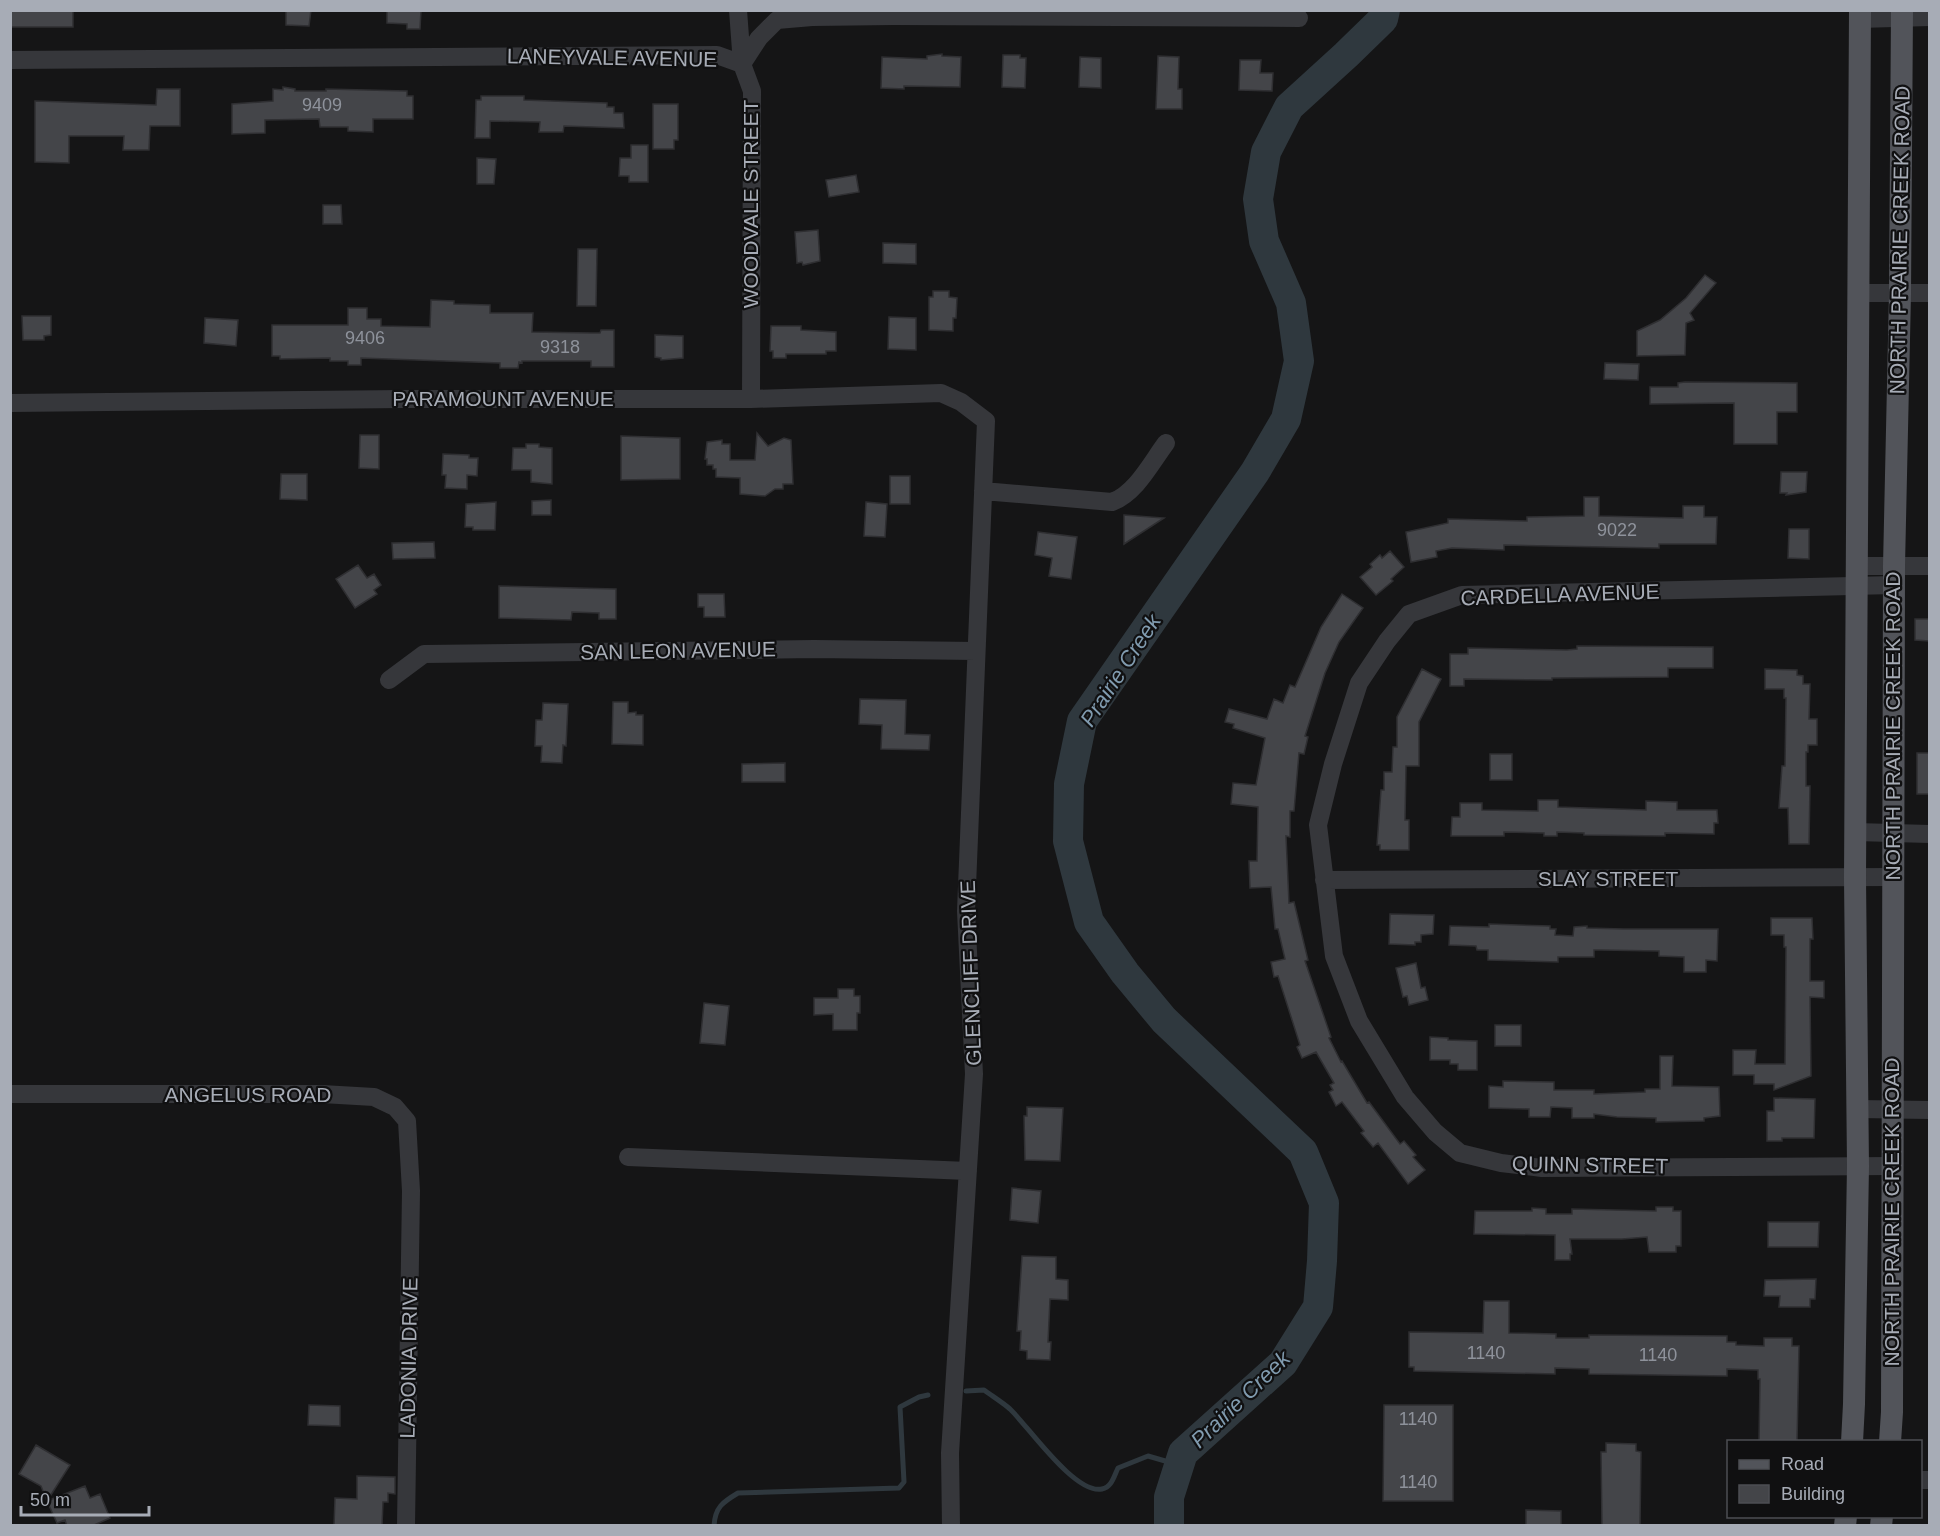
<svg xmlns="http://www.w3.org/2000/svg" width="1940" height="1536" font-family="Helvetica,sans-serif">
<style>
.lines{fill:none;stroke-linecap:round;stroke-linejoin:round}
.stream{stroke:#2f383e;stroke-width:5}
.river{stroke:#2f383e;stroke-width:30}
.building{fill:#444549;stroke:#2f2f32;stroke-width:1.5}
.minor{stroke:#36373b;stroke-width:18}
.major{stroke:#52545a;stroke-width:22}
.labels{text-anchor:middle;stroke-width:4.5;stroke-linejoin:round;paint-order:stroke}
.number-label{font-size:18px;fill:#8e929b}
.street-label{font-size:21px;fill:#a7acb6;stroke:#101011}
.water-label{font-size:22px;font-style:italic;fill:#809baf;stroke:#101011}
</style>
<rect width="100%" height="100%" fill="#151516"/>
<g class="lines">
<path class="stream" d="M966 1391 984 1390C992 1396 1002 1402 1010 1409 1028 1426 1075 1495 1102 1489 1112 1487 1114 1476 1118 1468L1148 1456 1179 1465
M714 1526C715 1507 723 1502 738 1493L899 1488 904 1482 900 1407 919 1397 928 1395"/>
<path class="river" d="M1169 1526V1497L1183 1453 1283 1363 1318 1307 1322 1261 1324 1203 1303 1152 1164 1020 1125 973 1089 922 1068 841 1069 784 1082 721 1255 472 1286 419 1299 361 1291 303 1264 241 1258 199 1266 152 1289 107 1346 55 1383 19 1385 10"/>
</g>
<path class="building" d="M10 10H73V27H10Z
M286 10H311L309 26 286 25Z
M387 10H421L420 29H407V24L387 23Z
M942 54V56L961 57 960 87 904 86V89L881 88 882 57 927 59V56Z
M1003 55H1020V58H1026L1025 88 1002 87Z
M1158 56 1179 57 1178 89H1182V109H1156Z
M1080 57 1101 58V88L1079 87Z
M1240 60H1261L1260 73H1273L1272 91 1239 90Z
M283 87 295 89V91H326V89L407 91V96H413V119H373V132L348 131V127H320L319 119 265 120V133L232 134V104L273 101V89L283 90Z
M157 89H180V126H150L149 150H123L124 136H69V163L35 162V101L156 105Z
M481 96H524V100L607 103V107H614V113H623L624 128 564 126 563 132H539L540 122 490 121V138H475L476 100H481Z
M653 104H678V140H674V149H653Z
M631 145H648V182H629V176H619L620 158H631Z
M477 158 496 159 494 184H477Z
M856 175 859 192 829 197 826 180Z
M323 205H341L342 224H323Z
M818 230 820 261 803 265 802 262 797 263 795 232Z
M883 243 916 244V264L883 263Z
M578 249H597L596 306H577Z
M1705 275 1716 283 1690 313 1694 320 1686 323 1685 355 1637 356V331L1660 320 1686 298Z
M933 291H949V297L957 298 956 318H953V331L929 330V297H933Z
M431 300 454 301V304L490 305V313H533L532 332 592 333H600L601 330H614V367H591V361H522V363L519 362 518 368H500V363L361 358V365H348V361H330V358L280 359V356H272V325H348V308H367V319H381V326L430 327Z
M22 316H51V335L44 336V340H23Z
M889 317 916 318V350L888 349Z
M205 318 238 320 236 346 204 343Z
M771 326H801V330L836 332V351H826V354H786V358H773V351H770Z
M655 335 683 336V358L661 360V358L655 357Z
M1605 363 1639 364 1638 380 1604 379Z
M1685 382 1797 383V412H1777V444H1734V403L1650 404V387H1678V383Z
M757 433 768 446 784 438 791 440 793 484H783V489H775L765 496 740 494V478L716 477V469H713V465H707V459H705L707 442 722 440V444H730V460H755Z
M360 435H379V469L359 468Z
M621 436 680 438V479L621 480Z
M526 444H539V447L552 448V484L531 482V470H512L513 448H526Z
M443 454 469 455V458H478L477 476 467 475V489L445 488 446 475H442Z
M1781 472H1807L1806 492 1786 495 1787 493H1780Z
M281 474H307V500L280 499Z
M890 476H910V504H890Z
M1584 497H1599V516L1683 518V506H1704V517H1717L1716 544H1659V548L1504 545V550L1452 548 1436 551 1437 557 1411 562 1406 532 1448 523V519L1527 521V517L1584 516Z
M551 500V515H532V501Z
M496 502 495 530H473V527H465L466 504Z
M866 502 887 504 885 537 864 536Z
M1124 515 1164 518 1124 544Z
M1789 529H1809V559L1788 558Z
M1038 532 1077 537 1071 579 1049 576 1052 558 1035 555Z
M434 542 435 558 393 559 392 543Z
M1390 551 1404 567 1391 579 1393 581 1376 595 1360 577 1372 567 1370 564 1380 555 1382 558Z
M358 565 367 578 374 574 381 585 374 590 377 594 355 608 336 579Z
M499 586 616 589V619H599V613L572 612 571 620 499 618Z
M698 594H724L725 617H704V607H698Z
M1342 594 1363 608 1339 642 1325 673 1305 736 1308 737 1304 754 1299 753 1294 811H1290V837L1286 836 1289 903 1294 902 1308 960 1305 961 1331 1037 1329 1038 1341 1062 1342 1061 1367 1103 1369 1102 1400 1144 1404 1141 1416 1155 1413 1157 1425 1170 1408 1184 1378 1143 1373 1147 1361 1133 1364 1131 1342 1102 1336 1106 1329 1092 1333 1090 1330 1085 1334 1083 1316 1052 1302 1058 1297 1047 1300 1045 1278 976 1274 977 1271 962 1285 959 1278 929H1275L1271 887 1250 888 1249 861H1257L1258 807 1231 804 1233 783 1256 785 1265 738 1233 728 1234 724 1225 722 1229 709 1267 719 1274 699 1283 703 1290 685 1295 687 1321 627Z
M1915 619H1929V641L1915 640Z
M1577 646 1713 647V668H1668V677L1552 678V680L1464 679V686H1450V654H1468V648L1567 650 1577 649Z
M1422 669 1441 679 1419 722V766H1406L1405 820H1409V850H1380V845H1377L1381 790H1384V772H1392L1393 747H1397V717Z
M1765 669 1797 670V675L1803 676V684H1810L1809 719H1817V745H1808V752H1806V786H1810L1809 844H1789L1788 808H1779L1782 766H1785L1786 698H1784V689H1765Z
M860 699 906 700 905 734 930 735 929 750 881 749 882 725 859 724Z
M613 702H628V713L636 712V715H643V745L612 744Z
M543 703 568 704 566 746 563 745 562 763 541 762 542 746H535L536 720H542Z
M1917 753H1929V794H1917Z
M1490 754H1512V780H1490Z
M785 763V782H742V764Z
M1538 800H1558V807L1646 810V801L1677 802V810H1717L1718 823H1714V834L1665 833V836L1584 835V833L1557 832V836H1544V833L1504 832V836H1451L1452 817H1460V803H1482V810L1538 811Z
M1390 914 1434 915 1433 934 1421 935V942H1415V945L1389 944Z
M1771 918H1812L1813 939H1810V981H1824V998L1810 997 1811 1076 1774 1090V1084H1754V1075H1733V1050H1756L1755 1064H1785L1786 947H1784V935H1771Z
M1489 924 1550 926V929H1556L1555 935 1573 936 1574 927 1587 926V928L1624 929H1718L1717 961 1706 960V972H1684V957L1659 956V951L1600 950H1594V957H1558V962L1488 960V950H1477L1476 946 1449 945 1450 926 1489 927Z
M1416 963 1421 988 1425 987 1428 1000 1409 1005 1407 996 1403 997 1396 968Z
M838 989H854V996H860V1013H857V1030H833V1014L814 1015V998H838Z
M704 1003 729 1006 725 1045 700 1043Z
M1495 1025H1521V1046H1495Z
M1430 1037 1448 1038V1040L1477 1041V1070H1458V1064H1450V1060H1430Z
M1660 1056H1673L1672 1086 1719 1087 1720 1116 1704 1118V1121L1656 1122V1118L1617 1117 1594 1114V1118H1572V1108L1551 1107 1550 1117H1529V1109L1489 1108V1086L1503 1087V1081L1554 1082V1090H1594V1094L1645 1092V1089H1660Z
M1774 1098 1815 1099 1814 1138H1782V1141H1767V1111H1774Z
M1027 1107 1063 1108 1060 1161 1025 1160 1024 1116H1027Z
M1012 1188 1041 1191 1038 1223 1010 1220Z
M1656 1207H1673V1211H1681V1246H1676V1252H1649L1647 1237 1622 1239H1570L1572 1254H1570V1260H1555V1235L1474 1234 1475 1211H1532V1208L1546 1209V1214H1572V1209L1656 1211Z
M1768 1222H1819L1818 1247H1768Z
M1022 1256 1056 1257V1279L1068 1280V1300L1050 1299 1048 1342H1051L1050 1360 1027 1359V1351L1020 1350 1021 1331H1017Z
M1816 1279 1815 1299H1810V1307H1779L1780 1296H1764L1765 1280Z
M1484 1301H1509V1333L1556 1334V1338H1589V1335L1727 1336V1342H1736V1345L1764 1346V1338H1792V1346H1799L1797 1442H1759L1760 1379H1758V1370L1727 1369V1376L1589 1374V1369L1555 1368V1374L1414 1371V1367H1409V1332L1483 1333Z
M309 1405 340 1406V1426L308 1425Z
M1384 1405H1453V1501H1383Z
M1606 1443 1636 1444V1451L1641 1452 1640 1526H1602L1601 1452H1606Z
M36 1445 70 1465 47 1501 41 1486 19 1474Z
M357 1476 395 1477V1494L388 1493V1502H383L382 1526H334L335 1498 357 1499Z
M85 1486 90 1498 100 1494 110 1518 92 1526H67L65 1520 57 1523 47 1501Z
M1526 1510 1561 1511V1526H1526Z"/>
<g class="lines">
<path class="minor" d="M738 10 742 64 752 91 751 399
M1859 19 1930 17
M10 60 717 55 742 64 759 38 777 20 812 17 893 16 1299 18
M1859 293H1930
M10 403 404 399H751L941 393 961 402 986 421 966 911 974 1074 950 1453 951 1526
M983 491 1112 502C1136 493 1151 463 1166 443
M1857 566H1930
M389 680 424 654 814 649 976 651
M1855 832 1930 834
M1324 880 1893 877
M10 1094H322L374 1097 395 1107 407 1121 411 1191 406 1526
M1857 1109 1930 1110
M628 1157 968 1171
M1892 1166 1542 1168 1501 1163 1460 1153 1435 1132 1405 1097 1359 1021 1334 956 1318 825 1333 764 1359 683 1387 641 1409 614 1462 595 1894 585
M1920 1480H1930"/>
<path class="major" d="M1852 1442 1854 1404 1858 1166 1855 878 1860 10
M1890 1442 1892 1412 1894 566 1900 294 1902 10
M1845 1526 1846 1516
M1881 1526 1882 1516"/>
</g>
<g class="labels">
<g class="number-label">
<text x="322" y="111">9409</text>
<text x="365" y="344">9406</text>
<text x="560" y="353">9318</text>
<text x="1617" y="536">9022</text>
<text x="1486" y="1359">1140</text>
<text x="1658" y="1361">1140</text>
<text x="1418" y="1425">1140</text>
<text x="1418" y="1488">1140</text>
</g>
<g class="street-label">
<text transform="translate(612 58) rotate(1)" y="7">LANEYVALE AVENUE</text>
<text transform="translate(751 204) rotate(-90)" y="7">WOODVALE STREET</text>
<text transform="translate(1900 240) rotate(-89)" y="7">NORTH PRAIRIE CREEK ROAD</text>
<text x="503" y="406">PARAMOUNT AVENUE</text>
<text transform="translate(1560 595) rotate(-2)" y="7">CARDELLA AVENUE</text>
<text transform="translate(678 651) rotate(-1)" y="7">SAN LEON AVENUE</text>
<text transform="translate(1893 726) rotate(-90)" y="7">NORTH PRAIRIE CREEK ROAD</text>
<text x="1608" y="886">SLAY STREET</text>
<text transform="translate(971 973) rotate(-92)" y="7">GLENCLIFF DRIVE</text>
<text x="248" y="1102">ANGELUS ROAD</text>
<text transform="translate(1590 1165) rotate(1)" y="7">QUINN STREET</text>
<text transform="translate(1892 1212) rotate(-90)" y="7">NORTH PRAIRIE CREEK ROAD</text>
<text transform="translate(409 1358) rotate(-89)" y="7">LADONIA DRIVE</text>
</g>
<g class="water-label">
<text transform="translate(1120 670) rotate(-57)" y="8">Prairie Creek</text>
<text transform="translate(1240 1399) rotate(-44)" y="8">Prairie Creek</text>
</g>
</g>
<rect width="1940" height="1536" fill="none" stroke="#a7acb6" stroke-width="24"/>
<rect x="1727" y="1440" width="195" height="78" fill="#101011" stroke="#4c4e53" stroke-width="1.5"/>
<rect x="1739" y="1460" width="30" height="9" fill="#52545a" stroke="#4c4e53" stroke-width="1.5"/>
<text x="1781" y="1470" font-size="18" fill="#a7acb6">Road</text>
<rect x="1739" y="1485" width="30" height="18" fill="#444549" stroke="#4c4e53" stroke-width="1.5"/>
<text x="1781" y="1500" font-size="18" fill="#a7acb6">Building</text>
<path d="M21 1506v9h128v-9" fill="none" stroke="#a7acb6" stroke-width="3"/>
<text x="30" y="1506" font-size="18" fill="#a7acb6" stroke="#101011" stroke-width="4.5" paint-order="stroke">50 m</text>
</svg>
